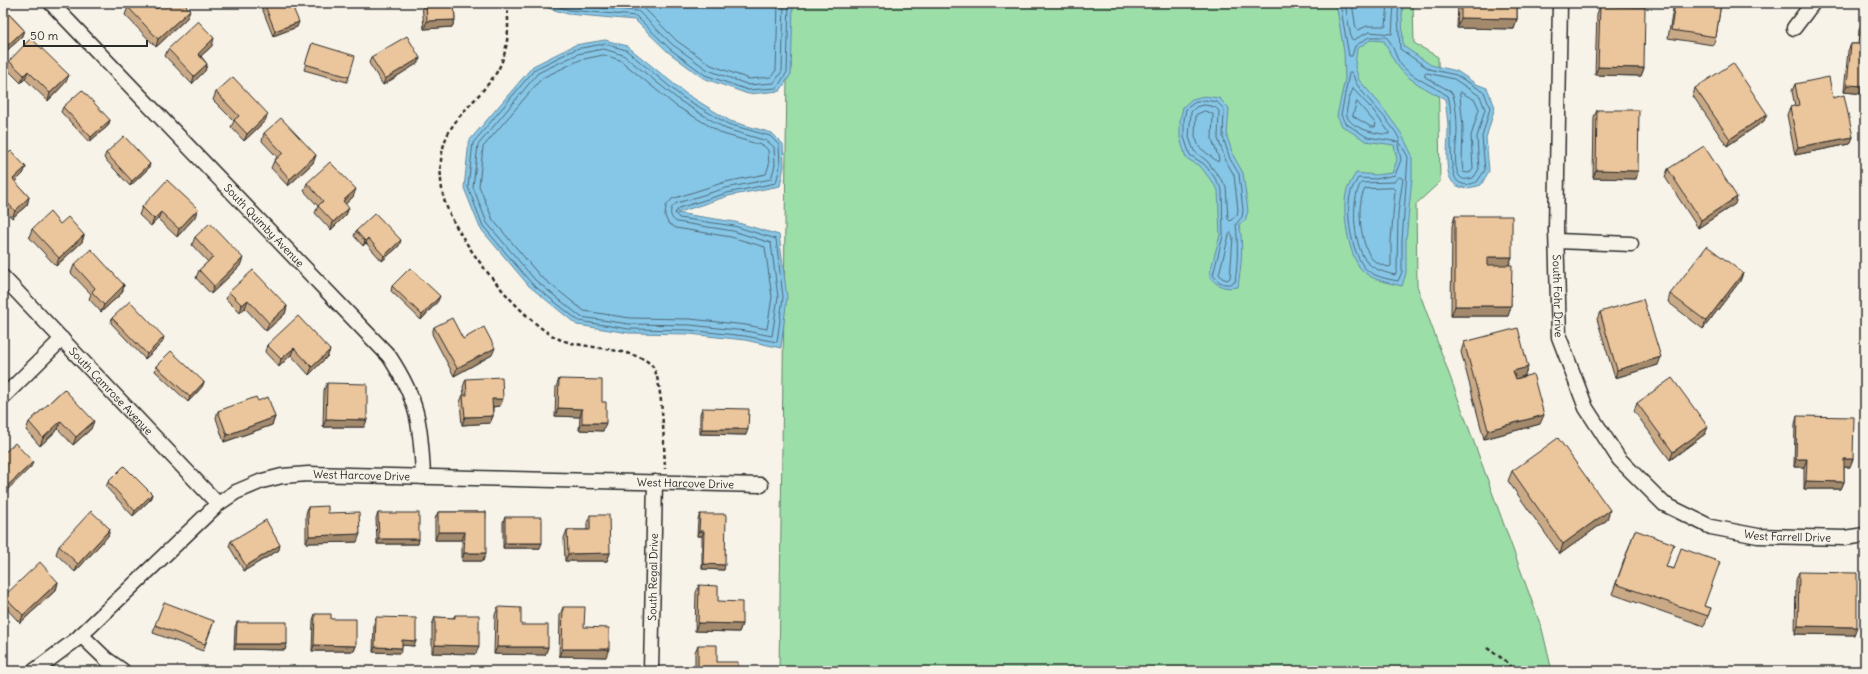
<svg xmlns="http://www.w3.org/2000/svg" width="1868" height="674" font-family="Delius,sans-serif">
<style>
.green{fill:#9cdea8;stroke:#64846a}
.water{fill:#86c6e7;stroke:#62889c}
.lines{fill:none;stroke-linecap:round;stroke-linejoin:round}
.shore{stroke:#4f6976;stroke-width:1}
.minor-casing{stroke:#2b2b2b;stroke-width:17}
.path{stroke:#2b2b2b;stroke-width:2.5;stroke-dasharray:4 3;stroke-linecap:butt}
.minor{stroke:#f7f3e8;stroke-width:14}
.wall{fill:#caa986;stroke:#2b2b2b}
.shaded-wall{fill:#a48a6d;stroke:#2b2b2b}
.building{fill:#ebc59c;stroke:#2b2b2b}
.labels{text-anchor:middle;stroke-width:4;stroke-linejoin:round;paint-order:stroke}
.street-label{font-size:11px;fill:#2b2b2b;stroke:#f7f3e8}
</style>
<rect width="100%" height="100%" fill="#f7f3e8"/>
<filter id="ink" filterUnits="userSpaceOnUse"><feTurbulence type="fractalNoise" baseFrequency=".025" numOctaves="2"/><feDisplacementMap in="SourceGraphic" scale="8" xChannelSelector="R" yChannelSelector="G"/><feConvolveMatrix kernelMatrix="1 2 1 2 8 2 1 2 1" color-interpolation-filters="sRGB"/></filter>
<g filter="url(#ink)">
<path class="green" d="M788 3H1413L1414 43 1438 57 1440 182 1416 204 1417 286 1542 629 1552 671H779Z"/>
<path class="water" d="M543 3H793L791 74 780 91 748 94 703 78 668 52 635 20 568 14 548 8Z
M1336 3H1403L1402 15 1403 46 1431 65 1457 71 1476 84 1487 88 1495 107 1486 138 1489 171 1481 185C1438 199 1448 157 1448 130 1448 120 1446 109 1445 99 1430 91 1411 82 1400 69 1393 61 1389 51 1384 41L1370 40 1357 49 1355 66 1359 80 1380 104 1401 133 1412 155V178L1406 241V273L1402 286C1389 283 1371 280 1362 270 1348 256 1341 208 1347 190 1349 184 1353 178 1356 173L1376 175 1392 173 1397 160 1394 145 1366 141 1342 126 1337 116 1345 79 1344 52Z
M605 40 627 46 685 93 730 121 772 133 783 144 784 166 780 186 728 196 677 213 735 222 779 235 787 297 781 348 745 340 689 334 629 333 577 325 529 286 480 228 464 188 469 141 533 66 575 45Z
M1204 96 1219 98 1229 108 1227 137 1234 157 1243 173 1248 211 1245 221 1239 224C1244 245 1241 266 1238 287 1224 289 1218 287 1209 276L1220 235 1218 190 1201 167 1186 158 1180 138V120L1183 107 1192 99Z"/>
<g class="lines">
<path class="shore" d="M548 3 569 10 636 16 670 49 705 75 748 90 777 88 787 72 789 3
M562 3 569 5 638 11 673 45 708 70 749 85 774 83 782 71 784 3
M619 3 637 5 644 8 677 41 711 65 749 79 771 77 776 70 778 3
M1340 3 1349 56H1352L1355 46 1369 37H1386C1394 44 1395 59 1403 67 1416 80 1434 86 1448 96 1455 115 1445 177 1460 183 1466 186 1471 184 1477 182L1485 170 1482 137 1490 108 1484 92 1456 75 1429 69 1400 49 1398 16 1399 3
M1345 3 1351 38 1353 40 1369 32 1392 34 1394 3
M1352 3 1356 29 1358 30 1367 26H1386L1388 3
M605 44 626 50 682 97 728 124 770 136 779 145 780 166 776 183 727 193 679 208 675 213 679 218 734 226 776 239 783 297 777 342 745 336 689 330 629 329 579 321 532 284 483 226 468 187 473 143 535 69 576 49Z
M604 49 623 55 680 101 726 129 767 141 774 147 775 165 771 179 726 188 677 203C668 208 669 218 677 222L733 231 771 243 778 297 772 336 746 331 690 325 629 324 581 317 535 280 487 223 473 187 478 145 538 73 578 54Z
M604 55 620 60 676 106 723 134 764 146 768 150 769 165 766 174 725 182 672 199 666 206 665 216 668 223 676 228 731 237 765 247 772 297 767 329 746 325 690 319 630 318 584 311 540 276 493 220 479 186 483 147 542 78 580 60Z
M1351 72C1354 75 1354 79 1356 83 1369 103 1389 118 1400 140L1399 142 1367 137 1345 123 1341 115 1349 74Z
M1427 73 1454 79 1480 96 1485 109 1477 137 1479 169 1474 177C1469 179 1464 181 1460 177 1452 168 1457 141 1457 130 1457 119 1456 105 1453 95L1450 91 1425 77V74Z
M1353 89 1373 110 1389 132V134C1378 135 1350 128 1347 116 1345 110 1350 95 1353 89Z
M1460 92 1475 100 1479 109 1471 136 1473 168 1471 172 1467 173 1463 172 1462 162 1463 128Z
M1205 100 1217 102 1224 109 1223 137 1230 159 1239 174 1243 210 1242 217 1236 224C1238 244 1238 262 1235 282 1226 287 1218 283 1213 275L1223 236 1222 190 1213 175 1204 164 1190 155 1184 137V120L1186 109 1194 103Z
M1357 102 1376 124 1375 127H1371L1353 116Z
M1205 105 1215 107 1219 111 1218 139 1226 161 1234 175 1238 210 1237 215 1230 221 1228 219 1226 186 1207 161 1194 151 1189 137 1191 112 1196 107Z
M1205 111 1213 114 1212 139 1219 159 1218 162 1199 147 1195 136 1196 115Z
M1400 143 1408 157 1402 241V272L1398 281C1387 279 1371 276 1364 267 1351 250 1345 212 1351 192 1352 187 1356 182 1358 178L1376 179 1395 175 1401 160 1398 145Z
M1400 177 1403 179 1398 213 1397 271 1395 275C1386 273 1376 270 1369 264 1353 250 1350 200 1361 183L1393 182Z
M1393 188 1395 190 1391 241V266L1389 267C1384 266 1376 263 1372 259 1361 245 1355 204 1365 189Z
M1231 233 1233 237 1230 278 1227 280 1222 278 1219 274 1229 235Z"/>
<g class="minor-casing">
<g id="minor">
<path id="s1" d="M51 3 389 356C418 400 421 424 423 477"/>
<path id="s2" d="M1560 3 1556 230 1559 337 1586 408 1619 459 1664 504 1711 527 1758 536 1844 538 1865 535"/>
<path d="M1794 28 1813 3"/>
<path d="M1557 241 1631 244"/>
<path id="s3" d="M3 277 218 504"/>
<path d="M3 397 62 339"/>
<path d="M81 635 106 659 123 671"/>
<path id="s4" d="M34 671 77 639 218 504 236 492 262 481 282 476 308 474 761 485"/>
<path id="s5" d="M651 671 655 482"/>
</g>
</g>
<path class="path" d="M507 3C509 25 509 48 499 68 494 78 484 89 477 97 468 107 457 118 450 130 439 149 439 174 443 195 451 234 522 323 559 339 582 349 640 348 653 367 663 382 664 449 665 469
M1487 648 1506 661 1514 671"/>
<use href="#minor" class="minor"/>
</g>
<path class="wall" d="M260 3H291L297 27 273 36Z
M422 3H454L455 20 452 27 424 29Z
M1458 3H1517V19L1514 29 1457 28Z
M1674 3H1721L1716 37 1713 45 1668 38Z
M1600 6 1644 68 1641 76 1595 75 1597 14Z
M128 7 157 9 187 18 156 47 125 15Z
M3 8 24 30 21 38 3 54Z
M1862 23 1865 94 1844 92 1848 51 1851 44H1858L1859 30Z
M312 43 349 77 347 82 304 70Z
M212 46 201 56 207 64 205 71 192 84 165 56 168 49Z
M371 57 420 58 418 63 383 85 369 63Z
M9 61 66 82 48 101 25 79 21 83 6 68Z
M1795 84 1833 98 1853 137 1850 144 1795 155 1787 115 1790 107 1795 106 1792 91Z
M1695 88 1764 121 1727 146 1693 96Z
M216 92 265 121 244 141 231 127 234 121 213 100Z
M63 107 110 120 108 126 89 142 61 112Z
M1597 110 1638 171 1636 179 1593 178 1594 117Z
M264 133 316 155 313 163 288 186 271 168 274 161 277 157 262 141Z
M106 153 150 164 148 169 130 186 104 158Z
M3 158 26 167 23 174 15 182 29 197 27 205 12 218 3 208Z
M1668 169 1735 204 1698 228 1665 177Z
M307 183 353 197 345 204 346 215 331 230 315 213 318 206 304 191Z
M142 207 195 217 177 237 158 219 151 226 139 215Z
M1455 216 1512 257 1509 265 1511 306 1508 316H1451L1452 226Z
M60 224 84 235 82 242 56 266 29 237 32 229Z
M356 231 399 246 382 261 366 243 363 246 354 236Z
M195 237 240 266 211 294 196 278 199 270 208 262 192 245Z
M74 265 124 285 122 293 101 312 89 299 91 294 71 273Z
M1743 273 1740 281 1703 329 1668 302 1670 294Z
M392 286 438 301 421 320 391 291Z
M229 292 287 306 285 314 266 331 245 308 240 313 226 299Z
M1600 312 1658 365 1615 378 1597 319Z
M112 318 162 343 145 359 111 323Z
M434 327 463 339 492 355 454 376 432 334Z
M1464 342 1528 367 1524 376 1540 424 1484 439 1461 352Z
M267 345 330 350 327 357 309 375 291 355 279 367 265 352Z
M156 366 204 382 202 387 188 402 155 371Z
M466 379 500 406 493 407V416L490 423 462 425 460 402 463 395H464L463 387Z
M559 379 602 402 603 431 579 430 580 417 555 416 556 387Z
M327 383 367 420 364 427H323L324 390Z
M64 389 91 429 73 445 58 429 40 446 26 430 29 422Z
M258 401 275 417 272 425 224 442 216 418 218 411Z
M1637 403 1705 434 1670 460 1634 411Z
M702 408 746 435 700 434V414Z
M1797 416 1850 467H1844V482L1841 489H1804V467H1794L1795 424Z
M1512 471 1607 520 1560 554 1508 481Z
M108 482 152 494 150 500 133 516 106 487Z
M308 507 328 513 357 542 306 543V514Z
M438 512H486L483 561H462V540H435V519Z
M378 513 419 539 418 544H377L376 518Z
M700 514 724 570 702 569V536H697L698 519Z
M590 515 610 553 607 561H565L564 538 567 530H587V523Z
M505 517 540 548H503V522Z
M110 529 108 536 75 572 56 554 59 546Z
M1635 530 1666 567 1674 569 1704 606 1711 608 1704 626 1612 594Z
M231 541 279 550 244 571 229 546Z
M1799 572 1854 635 1795 634 1796 580Z
M58 582 56 590 20 623 3 605V599L4 596Z
M699 585 718 601 742 624 739 632 695 631 696 593Z
M498 607 521 625 548 647 545 655 494 654 495 615Z
M563 607 584 627 606 657 559 656 560 615Z
M315 614 331 619 356 646 354 651H312L313 620Z
M455 615 476 654 432 653V625L435 617 453 618Z
M376 617 416 641 414 646 402 645 400 653 373 652 374 623Z
M214 621 203 651 153 633 155 625Z
M237 622 287 644 285 650 234 649 235 627Z
M698 645 717 662 738 671H695V652Z"/>
<path class="shaded-wall" d="M190 10 187 18 156 47 158 39Z
M1461 18 1517 19 1514 29 1457 28Z
M455 20 452 27 424 29 427 21Z
M299 22 297 27 273 36 275 31Z
M24 30 21 38 3 54 6 47Z
M214 38 212 46 195 61 198 54Z
M420 58 418 63 383 85 385 79Z
M207 64 205 71 192 84 194 76Z
M1598 67 1644 68 1641 76 1595 75Z
M28 71 25 79 21 83 24 75Z
M69 75 66 82 48 101 50 93Z
M1847 85 1865 86V94L1844 92Z
M268 114 265 121 244 141 247 134Z
M1767 114 1764 121 1727 146 1730 139Z
M110 120 108 126 89 142 91 137Z
M1853 137 1850 144 1795 155 1798 147Z
M316 155 313 163 288 186 290 179Z
M150 164 148 169 130 186 132 181Z
M26 167 23 174 10 187 13 179Z
M1596 170 1638 171 1636 179 1593 178Z
M356 189 353 197 340 209 343 201Z
M29 197 27 205 12 218 15 211Z
M1737 197 1735 204 1698 228 1701 220Z
M349 208 346 215 331 230 333 222Z
M198 209 195 217 177 237 179 229Z
M161 212 158 219 151 226 154 219Z
M84 235 82 242 56 266 59 258Z
M368 238 366 243 363 246 365 241Z
M401 240 399 246 382 261 384 256Z
M1488 257H1512L1508 267H1485Z
M243 258 240 266 211 294 214 286Z
M1743 273 1740 281 1703 329 1706 321Z
M124 285 122 293 101 312 104 305Z
M440 296 438 301 421 320 422 315Z
M248 300 245 308 240 313 242 305Z
M287 306 285 314 266 331 269 323Z
M1455 306H1511L1508 316H1451Z
M164 337 162 343 145 359 147 354Z
M294 348 291 355 279 367 281 359Z
M495 348 492 355 454 376 457 368Z
M330 350 327 357 309 375 312 367Z
M1661 357 1658 365 1615 378 1617 370Z
M1528 367 1524 376 1510 381 1513 371Z
M204 382 202 387 188 402 190 397Z
M492 399H503L500 406 489 407Z
M558 408 582 409 580 417 555 416Z
M1544 415 1540 424 1484 439 1488 430Z
M493 416 490 423 462 425 465 417Z
M275 417 272 425 224 442 227 435Z
M326 419 367 420 364 427H323Z
M61 421 58 429 40 446 43 438Z
M94 421 91 429 73 445 76 437Z
M582 423H606L603 431 579 430Z
M1708 427 1705 434 1670 460 1673 452Z
M702 429H748L746 435 700 434Z
M1796 459H1807L1804 467H1794Z
M1844 459H1853L1850 467H1842Z
M33 462 31 467 3 494 4 489Z
M1806 481 1844 482 1841 489H1804Z
M152 494 150 500 133 516 135 511Z
M1610 510 1607 520 1560 554 1563 544Z
M110 529 108 536 75 572 78 564Z
M699 531H704L702 536H697Z
M438 532H465L462 540H435Z
M360 534 357 542 306 543 309 536Z
M379 539H419L418 544H377Z
M505 543H542L540 548H503Z
M280 545 279 550 244 571 246 566Z
M464 553H486L483 561H462Z
M610 553 607 561H565L568 554Z
M703 564 725 565 724 570 702 569Z
M58 582 56 590 20 623 23 615Z
M698 623 742 624 739 632 695 631Z
M1798 626 1857 627 1854 635 1795 634Z
M402 640 416 641 414 646 400 645Z
M236 644H287L285 650 234 649Z
M314 645 356 646 354 651H312Z
M435 645 479 646 476 654 432 653Z
M375 647 402 648 400 653 373 652Z
M497 647H548L545 655 494 654Z
M562 649H609L606 657 559 656Z"/>
<path class="building" d="M132 3H151L157 9 163 3H183L190 10 158 39 128 7Z
M264 3H291L299 22 275 31Z
M426 3H454L455 20 427 21Z
M1461 3H1517V19L1461 18Z
M1675 3H1721L1716 37 1671 30Z
M1600 6 1645 7 1644 68 1598 67Z
M3 8 24 30 6 47 3 44Z
M198 21 214 38 198 54 207 64 194 76 168 49Z
M1862 23H1865V86L1847 85 1851 44H1860Z
M407 36 420 58 385 79 371 57Z
M31 38 69 75 50 93 28 71 24 75 9 61Z
M312 43 355 56 349 77 305 64Z
M1733 63 1767 114 1730 139 1695 88Z
M233 77 268 114 247 134 234 120 239 116 216 92Z
M1829 77 1833 98 1844 95 1853 137 1798 147 1790 107 1799 105 1795 84Z
M82 90 110 120 91 137 63 107Z
M1597 110H1639L1638 171 1596 170Z
M281 118 316 155 290 179 274 161 283 153 264 133Z
M124 136 150 164 132 181 106 153Z
M1704 146 1737 197 1701 220 1668 169Z
M11 151 26 167 13 179 29 197 15 211 3 198V158Z
M330 162 356 189 343 201 349 208 333 222 318 206 323 201 307 183Z
M167 180 198 209 179 229 161 212 154 219 142 207Z
M50 212 60 224 68 217 84 235 59 258 32 229Z
M375 213 401 240 384 256 368 238 365 241 356 231Z
M1455 216H1512V257H1488V265H1512L1511 306H1455Z
M210 223 243 258 214 286 199 270 213 257 195 237Z
M1707 246 1743 273 1706 321 1670 294Z
M91 249 124 285 104 305 92 292 95 288 74 265Z
M410 268 440 296 422 315 392 286Z
M253 270 287 306 269 323 248 300 242 305 229 292Z
M1643 299 1661 357 1617 370 1600 312Z
M130 301 164 337 147 354 112 318Z
M298 316 330 350 312 367 294 348 281 359 267 345Z
M452 318 463 339 484 327 495 348 457 368 434 327Z
M1518 328 1528 367 1513 371 1516 379 1533 374 1544 415 1488 430 1464 342Z
M171 351 204 382 190 397 156 366Z
M502 377 503 399H492L493 416 465 417 463 395H467L466 379Z
M1672 378 1708 427 1673 452 1637 403Z
M559 379 602 380V402H606V423H582V409L558 408Z
M327 383 367 384V420L326 419Z
M64 389 94 421 76 437 61 421 43 438 29 422Z
M256 397 258 401 268 397 275 417 227 435 218 411Z
M702 408 749 409 748 429H702Z
M1797 416 1854 417 1853 459H1844V482L1806 481 1807 459H1796Z
M1558 438 1610 510 1563 544 1512 471Z
M15 443 33 462 4 489H3V454Z
M124 466 152 494 135 511 108 482Z
M328 506V513L359 512 360 534 309 536 308 507Z
M91 511 110 529 78 564 59 546Z
M438 512H486V553H464L465 532H438Z
M378 513H419V539H379Z
M700 514H726L725 565 703 564 704 531H699Z
M590 515H609L610 553 568 554 567 530H590Z
M505 517H542V543H505Z
M266 520 280 545 246 566 231 541Z
M1635 530 1674 544 1666 567 1674 569 1681 548 1720 562 1704 606 1711 608 1708 616 1616 584Z
M40 562 58 582 23 615 4 596Z
M1799 572 1857 573V627L1798 626Z
M699 585 718 586V601L742 602V624L698 623Z
M164 602 214 621 205 644 155 625Z
M498 607 521 608V625H548V647H497Z
M563 607H585L584 627 609 628V649H562Z
M315 614H331V619H356V646L314 645Z
M455 615H479V646L435 645V617L455 618Z
M376 617 416 618V641L402 640V648L375 647Z
M237 622H287V644H236Z
M698 645H717V662H738V671H698Z"/>
</g>
<g class="labels">
<g class="street-label">
<text dy="4" stroke="none"><textPath href="#s1" startOffset="308">South Quimby Avenue</textPath></text>
<text dy="4" stroke="none"><textPath href="#s2" startOffset="293">South Fohr Drive</textPath></text>
<text dy="4" stroke="none"><textPath href="#s3" startOffset="157">South Camrose Avenue</textPath></text>
<text dy="4" stroke="none"><textPath href="#s4" startOffset="399">West Harcove Drive</textPath></text>
<text dy="4" stroke="none"><textPath href="#s4" startOffset="723">West Harcove Drive</textPath></text>
<text dy="4" stroke="none"><textPath href="#s2" startOffset="664">West Farrell Drive</textPath></text>
<text dy="4" stroke="none"><textPath href="#s5" startOffset="94">South Regal Drive</textPath></text>
</g>
</g>
<rect width="1868" height="674" fill="none" stroke="#f7f3e8" stroke-width="16"/>
<rect x="8" y="8" width="1852" height="658" fill="none" stroke="#2b2b2b" stroke-width="1.5" filter="url(#ink)"/>
<path d="M24 40v6h123v-6" fill="none" stroke="#2b2b2b" stroke-width="2"/>
<text x="30" y="40" font-size="12" fill="#2b2b2b" stroke="#f7f3e8" stroke-width="3" paint-order="stroke">50 m</text>
</svg>
